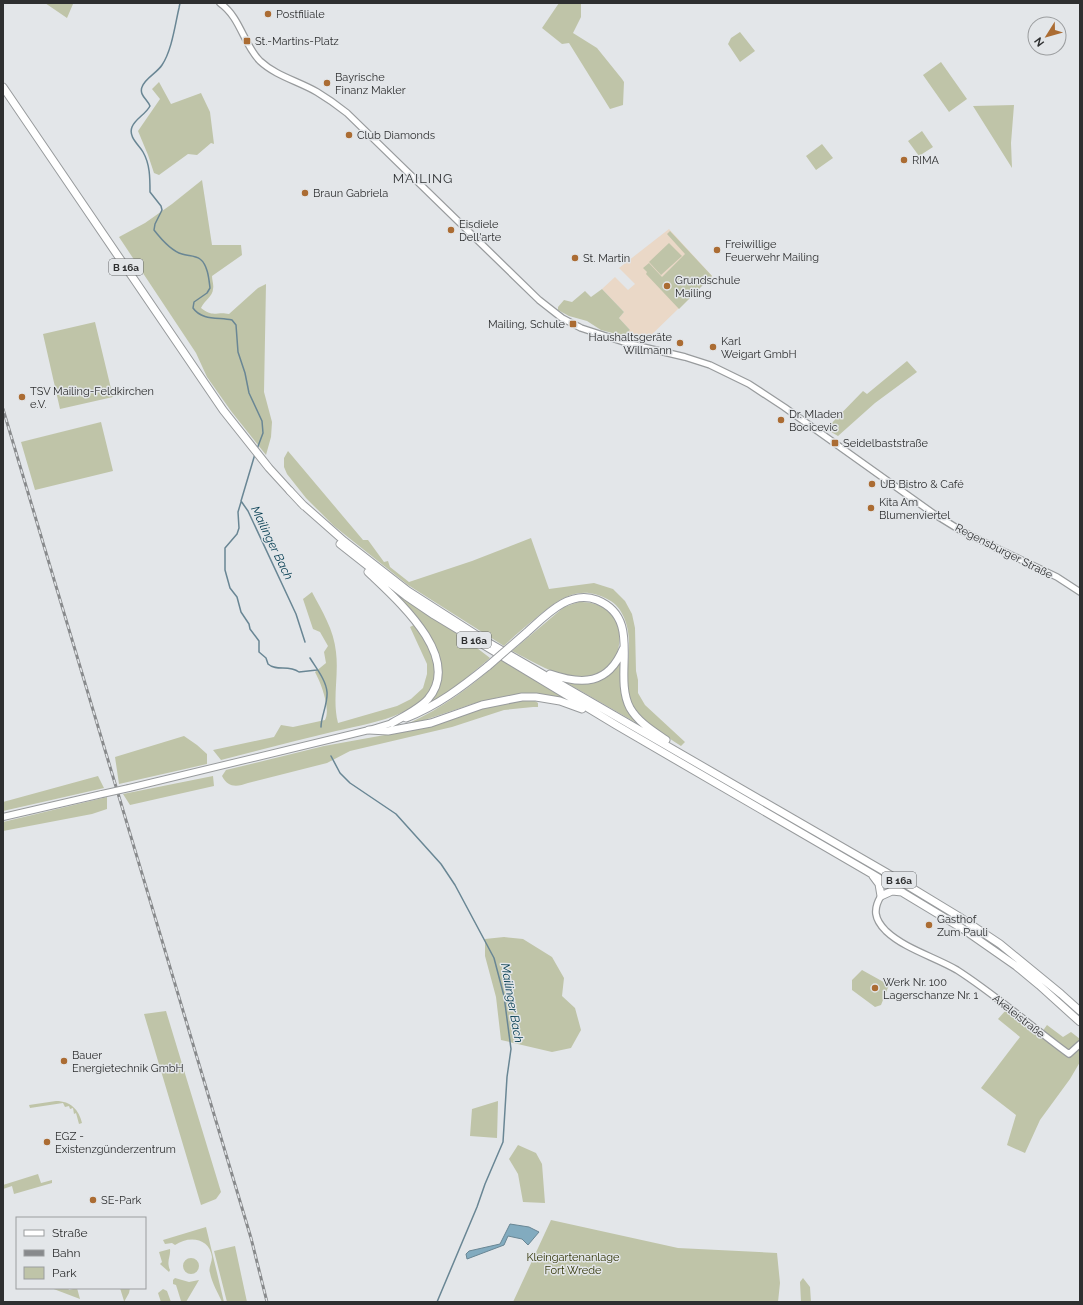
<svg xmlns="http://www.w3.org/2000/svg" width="1083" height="1305" font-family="Raleway,sans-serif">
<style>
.education{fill:#ead8c7}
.green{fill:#bfc4a8}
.water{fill:#82abbf;stroke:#698694}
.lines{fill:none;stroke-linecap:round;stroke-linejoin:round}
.stream{stroke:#698694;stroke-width:1.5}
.tertiary-casing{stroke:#989b9d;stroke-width:8}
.secondary-casing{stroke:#989b9d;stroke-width:8}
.primary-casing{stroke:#989b9d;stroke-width:9}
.trunk-casing{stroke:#989b9d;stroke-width:9}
.tertiary{stroke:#fff;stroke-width:5.5}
.secondary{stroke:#fff;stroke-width:6}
.primary{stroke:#fff;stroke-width:7}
.trunk{stroke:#fff;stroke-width:7}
.rail-casing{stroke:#888a8c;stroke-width:3}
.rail{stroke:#e3e6e9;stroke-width:1.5;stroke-dasharray:4.5;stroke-linecap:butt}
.secondary-bridge-casing{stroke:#989b9d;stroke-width:8;stroke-linecap:butt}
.trunk-bridge-casing{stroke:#989b9d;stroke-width:9;stroke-linecap:butt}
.secondary-bridge{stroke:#fff;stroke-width:6}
.trunk-bridge{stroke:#fff;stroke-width:7}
.poi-dot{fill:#ab6c33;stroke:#e3e6e9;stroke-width:1.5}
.labels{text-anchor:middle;stroke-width:3;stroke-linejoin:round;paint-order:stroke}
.shield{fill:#e3e6e9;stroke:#646668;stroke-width:1}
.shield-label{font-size:10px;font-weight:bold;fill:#2e2f30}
.poi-label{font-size:11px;fill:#2e2f30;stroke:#e3e6e9;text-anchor:start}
.street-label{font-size:11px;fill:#2e2f30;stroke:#e3e6e9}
.park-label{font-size:11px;fill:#2f3304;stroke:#e3e6e9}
.water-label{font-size:12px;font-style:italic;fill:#003a4f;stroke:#e3e6e9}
.quarter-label{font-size:13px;letter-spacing:1px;fill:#303335;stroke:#e3e6e9}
</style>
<rect width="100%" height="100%" fill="#e3e6e9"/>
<path class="education" d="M669 229 712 276 644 342 624 336 630 330 619 318 624 312 602 289 615 277 628 290 635 284 619 268Z"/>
<path class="green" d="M45 3H72L73 4 67 18Z
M559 3H581V17L573 33 597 48 622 79 624 82 623 105 610 109 569 43 562 44 542 28Z
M740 32 755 51 740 62 728 44 731 38Z
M941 62 967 99 949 112 923 75Z
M159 82 171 104 201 93 210 112 214 144 211 143 197 155 188 154 159 175 154 173 148 155 138 131 160 99 152 89Z
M1014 105 1011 143 1012 168 973 106Z
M922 131 933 147 919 156 908 141Z
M822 144 833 158 816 170 806 156Z
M202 180 212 245H241L242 255 212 276C212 280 214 285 213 289 213 296 204 301 201 308 213 318 217 311 229 314L258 288 266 284 264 392 272 422 271 437 266 455 231 411 207 377 196 353 119 237 145 223 172 204Z
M670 231 712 276 679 309 646 274 647 272 643 268 649 263 662 277 685 254 667 234Z
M669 243 682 256 661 275 649 262Z
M602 289 624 312 619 318 630 330 624 336 601 330 587 321 569 316 558 310V307L564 300 572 302 585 291 591 297Z
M95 322 113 397 60 409 43 334Z
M907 361 917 372 875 403 838 436 826 429 863 391 867 394Z
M101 422 113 471 35 490 21 442Z
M288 451 363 540H368L384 562 388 561 390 567 409 582 472 561 531 538 549 589 594 583 613 589 625 601 632 614 635 628 636 671 638 680V693L645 705 685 742 681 746C665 735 645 725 634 708 622 688 630 664 629 642 629 627 623 607 609 600 579 583 559 599 536 618 525 627 514 636 504 646L408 585 334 526 306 498 287 474 284 467V458Z
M378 578C415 606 454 629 490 658 470 675 449 693 426 706 445 684 445 672 434 645Z
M312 592C322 611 334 630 336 652 339 676 332 700 338 723L397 706 411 699 423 688 427 674V664L410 627 414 625C428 645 445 671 429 695 423 704 411 709 401 713 381 722 358 726 336 731 298 740 259 750 221 760L213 750 274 737 281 725 293 727 325 720C331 709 321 683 315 672L326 663 324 652 328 646 320 632 313 629 303 599Z
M579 602C587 602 595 603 602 607 633 625 620 675 586 678 562 680 532 661 512 651L564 607Z
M501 660 562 697 560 698C545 696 530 693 514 695 477 699 444 715 408 725L407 724C443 708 472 686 501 660Z
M621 660V682L635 719 640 725 567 683 584 684 593 682Z
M522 701H535L538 703V707H533L504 710 452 727 350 751 327 763 248 783C237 787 228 788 222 776L226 770 324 746 418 729 443 722 497 704Z
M184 736 197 745 207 754V764L119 784 115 757Z
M98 776 104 788 3 811V802Z
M213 776 214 786 130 805 123 794Z
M107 797V809L92 814 3 831V822Z
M504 937 523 939 552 957 564 978 562 996 575 1008 581 1030 571 1048 552 1052 501 1040 496 997 485 956V939Z
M862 970 889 985 881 1005 875 1007 852 990V980Z
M1006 1010 1039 1036 1047 1025 1063 1037 1071 1032 1080 1039V1062L1070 1079 1040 1120 1025 1153 1007 1145 1016 1115 981 1088 1020 1037 998 1019Z
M166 1011 221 1192 216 1199 201 1205 144 1014Z
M56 1101C71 1101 79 1110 82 1123L79 1124 76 1113 74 1114 73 1108 70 1109 69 1106 65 1107 63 1103 30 1108 29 1105Z
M498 1101 497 1138 470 1136 472 1109Z
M518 1145 536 1153 542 1164 545 1203 523 1202 518 1174 509 1159Z
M38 1174 41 1183 52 1180V1183L14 1194 12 1186 3 1189V1185Z
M551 1220 678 1248 777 1253 780 1283 778 1302H513Z
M206 1227 224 1302H222C218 1293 212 1283 210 1273 208 1268 212 1263 212 1257 210 1238 189 1235 175 1245L172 1243 165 1244 163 1240Z
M235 1246 247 1302H227L214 1251Z
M170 1249C171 1256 166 1261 170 1270L169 1272 160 1264 162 1262 159 1252Z
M183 1266a8 8 0 1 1 16 0a8 8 0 1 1-16 0Z
M175 1278 189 1282 199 1280 186 1302H179L181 1301 176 1285 173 1284V1280Z
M803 1278 810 1287 811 1302H801L800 1282Z
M51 1288H68L69 1290 77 1288 80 1299Z
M120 1288H130L129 1293 124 1302H120L124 1301Z
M163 1289 167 1291 171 1302H161L158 1293Z"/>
<path class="water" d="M510 1224 529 1227 539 1232 528 1245 522 1239 508 1236 504 1245 467 1259 466 1254 469 1251 500 1244Z"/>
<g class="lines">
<path class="stream" d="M180 3 179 8C175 25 172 50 162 65 157 73 145 78 142 87 139 95 147 99 150 106 146 114 135 119 132 127 128 137 139 145 143 152 150 164 150 178 150 192L161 206 162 210 155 224 154 230C161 239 171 251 182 254 188 256 195 255 200 259 208 265 209 280 210 288L207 293 194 302 193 308C202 321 219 317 232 320L236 325 238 352 245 373 249 393 262 421 263 433 257 449
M255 454 241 501 248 511 296 614 305 642
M241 502 238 512 239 528 237 534 225 548V570L230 588 237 597 241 612 249 624 250 629 259 641V652L266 658 268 664C277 672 288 664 299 672L317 670
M310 658C316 668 326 680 327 692 328 704 321 716 321 727
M331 756 340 773 350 783 396 814 441 864 455 885 494 958 504 996 511 1049 507 1077 503 1142 485 1184 477 1207 437 1302"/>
<g class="tertiary-casing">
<path id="tertiary" d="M220 3C241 18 243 44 260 61 276 76 298 81 317 92 327 98 337 105 347 113L539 300 562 318 581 328 630 344 685 357 710 365 749 384 784 407 934 514 960 530 990 545 1057 577 1080 592
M881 896C873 909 874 919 886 931 905 949 935 957 957 970 996 995 1032 1027 1069 1054L1080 1044"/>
</g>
<g class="secondary-casing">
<path id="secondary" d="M129 788 369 730 392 723
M3 817 102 794"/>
</g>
<g class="primary-casing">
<path id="primary" d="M3 87 223 410 269 468 290 491"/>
</g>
<g class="trunk-casing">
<path id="trunk" d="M290 491 304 506
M301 503 344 541 408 591 489 643 887 873 958 916 1000 944 1061 994 1080 1011
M340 544 406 596 434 615 616 725 872 874 963 929 1016 966 1039 985 1080 1022
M368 572C396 599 464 657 428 699 419 709 404 716 392 723
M526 633C545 616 569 589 597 600 644 619 612 674 630 708 638 722 653 731 666 740
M550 674C582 685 608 685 623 649
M406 718C437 706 462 687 488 666
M369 730 388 731 431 723 482 705 522 697H536L560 701 582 709
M873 876 879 884 881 896 892 891 902 892"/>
</g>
<use href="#tertiary" class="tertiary"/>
<use href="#secondary" class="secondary"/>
<use href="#primary" class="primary"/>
<use href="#trunk" class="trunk"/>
<g class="rail-casing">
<path id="rail" d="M3 409 251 1238 267 1302"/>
</g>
<use href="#rail" class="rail"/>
<g class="secondary-bridge-casing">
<path id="secondary-bridge" d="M102 794 129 788"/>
</g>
<g class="trunk-bridge-casing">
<path id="trunk-bridge" d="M488 666 526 633"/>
</g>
<use href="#secondary-bridge" class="secondary-bridge"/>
<use href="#trunk-bridge" class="trunk-bridge"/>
</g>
<g class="poi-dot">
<circle cx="268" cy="14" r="4"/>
<rect x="243" y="37" width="8" height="8" rx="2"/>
<circle cx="327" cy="83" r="4"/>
<circle cx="349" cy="135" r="4"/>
<circle cx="904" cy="160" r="4"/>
<circle cx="305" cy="193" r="4"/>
<circle cx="451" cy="230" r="4"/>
<circle cx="717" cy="250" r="4"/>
<circle cx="575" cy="258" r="4"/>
<circle cx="667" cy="286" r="4"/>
<rect x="569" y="320" width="8" height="8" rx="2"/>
<circle cx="680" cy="343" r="4"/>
<circle cx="713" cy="347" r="4"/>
<circle cx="22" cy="397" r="4"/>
<circle cx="781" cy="420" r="4"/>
<rect x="831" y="439" width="8" height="8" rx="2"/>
<circle cx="872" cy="484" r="4"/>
<circle cx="871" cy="508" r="4"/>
<circle cx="929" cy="925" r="4"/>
<circle cx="875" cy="988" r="4"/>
<circle cx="64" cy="1061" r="4"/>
<circle cx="47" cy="1142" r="4"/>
<circle cx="93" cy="1200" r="4"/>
</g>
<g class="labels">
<g class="shield">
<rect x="109" y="259" width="34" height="16" rx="3"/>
<rect x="457" y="632" width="34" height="16" rx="3"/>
<rect x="882" y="872" width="34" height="16" rx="3"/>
</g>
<g class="shield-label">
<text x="126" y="271">B 16a</text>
<text x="474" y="644">B 16a</text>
<text x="899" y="884">B 16a</text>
</g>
<g class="poi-label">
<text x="276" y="18">Postfiliale</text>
<text x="255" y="45">St.-Martins-Platz</text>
<text x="335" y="81">Bayrische<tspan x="335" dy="13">Finanz Makler</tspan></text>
<text x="357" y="139">Club Diamonds</text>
<text x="912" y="164">RIMA</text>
<text x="313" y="197">Braun Gabriela</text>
<text x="459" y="228">Eisdiele<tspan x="459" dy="13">Dell'arte</tspan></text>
<text x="725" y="248">Freiwillige<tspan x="725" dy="13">Feuerwehr Mailing</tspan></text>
<text x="583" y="262">St. Martin</text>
<text x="675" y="284">Grundschule<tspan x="675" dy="13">Mailing</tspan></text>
<text x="565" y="328" text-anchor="end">Mailing, Schule</text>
<text x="672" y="341" text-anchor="end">Haushaltsgeräte<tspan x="672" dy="13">Willmann</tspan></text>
<text x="721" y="345">Karl<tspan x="721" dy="13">Weigart GmbH</tspan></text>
<text x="30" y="395">TSV Mailing-Feldkirchen<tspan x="30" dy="13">e.V.</tspan></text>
<text x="789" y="418">Dr. Mladen<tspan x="789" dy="13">Bocicevic</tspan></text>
<text x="843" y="447">Seidelbaststraße</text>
<text x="880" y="488">UB Bistro &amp; Café</text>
<text x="879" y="506">Kita Am<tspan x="879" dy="13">Blumenviertel</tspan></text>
<text x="937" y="923">Gasthof<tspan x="937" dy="13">Zum Pauli</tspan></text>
<text x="883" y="986">Werk Nr. 100<tspan x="883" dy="13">Lagerschanze Nr. 1</tspan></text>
<text x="72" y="1059">Bauer<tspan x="72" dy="13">Energietechnik GmbH</tspan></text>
<text x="55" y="1140">EGZ -<tspan x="55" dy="13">Existenzgünderzentrum</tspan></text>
<text x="101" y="1204">SE-Park</text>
</g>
<g class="street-label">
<text transform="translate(1004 551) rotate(27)" y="4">Regensburger Straße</text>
<text transform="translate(1019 1016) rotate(38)" y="4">Akeleistraße</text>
</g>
<g class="park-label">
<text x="573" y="1261">Kleingartenanlage<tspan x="573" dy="13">Fort Wrede</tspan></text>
</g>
<g class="water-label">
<text transform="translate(272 543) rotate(64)" y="4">Mailinger Bach</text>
<text transform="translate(512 1003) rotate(80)" y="4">Mailinger Bach</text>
</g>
<g class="quarter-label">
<text x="423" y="183">MAILING</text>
</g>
</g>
<rect width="1083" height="1305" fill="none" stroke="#2e2f30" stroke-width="8"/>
<rect x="16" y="1217" width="130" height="72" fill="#e3e6e9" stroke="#9b9d9f"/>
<rect x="24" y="1230" width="20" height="6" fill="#ffffff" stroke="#9b9d9f"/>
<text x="52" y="1237" font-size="12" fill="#2e2f30">Straße</text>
<rect x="24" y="1250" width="20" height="6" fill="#888a8c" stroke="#9b9d9f"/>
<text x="52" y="1257" font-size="12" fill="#2e2f30">Bahn</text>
<rect x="24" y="1267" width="20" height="12" fill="#bfc4a8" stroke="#9b9d9f"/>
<text x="52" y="1277" font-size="12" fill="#2e2f30">Park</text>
<g transform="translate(1047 36) rotate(233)"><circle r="19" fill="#e3e6e9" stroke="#9b9d9f"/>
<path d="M0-3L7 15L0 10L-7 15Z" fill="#ab6c33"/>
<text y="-6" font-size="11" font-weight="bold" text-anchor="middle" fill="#2e2f30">N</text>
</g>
</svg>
